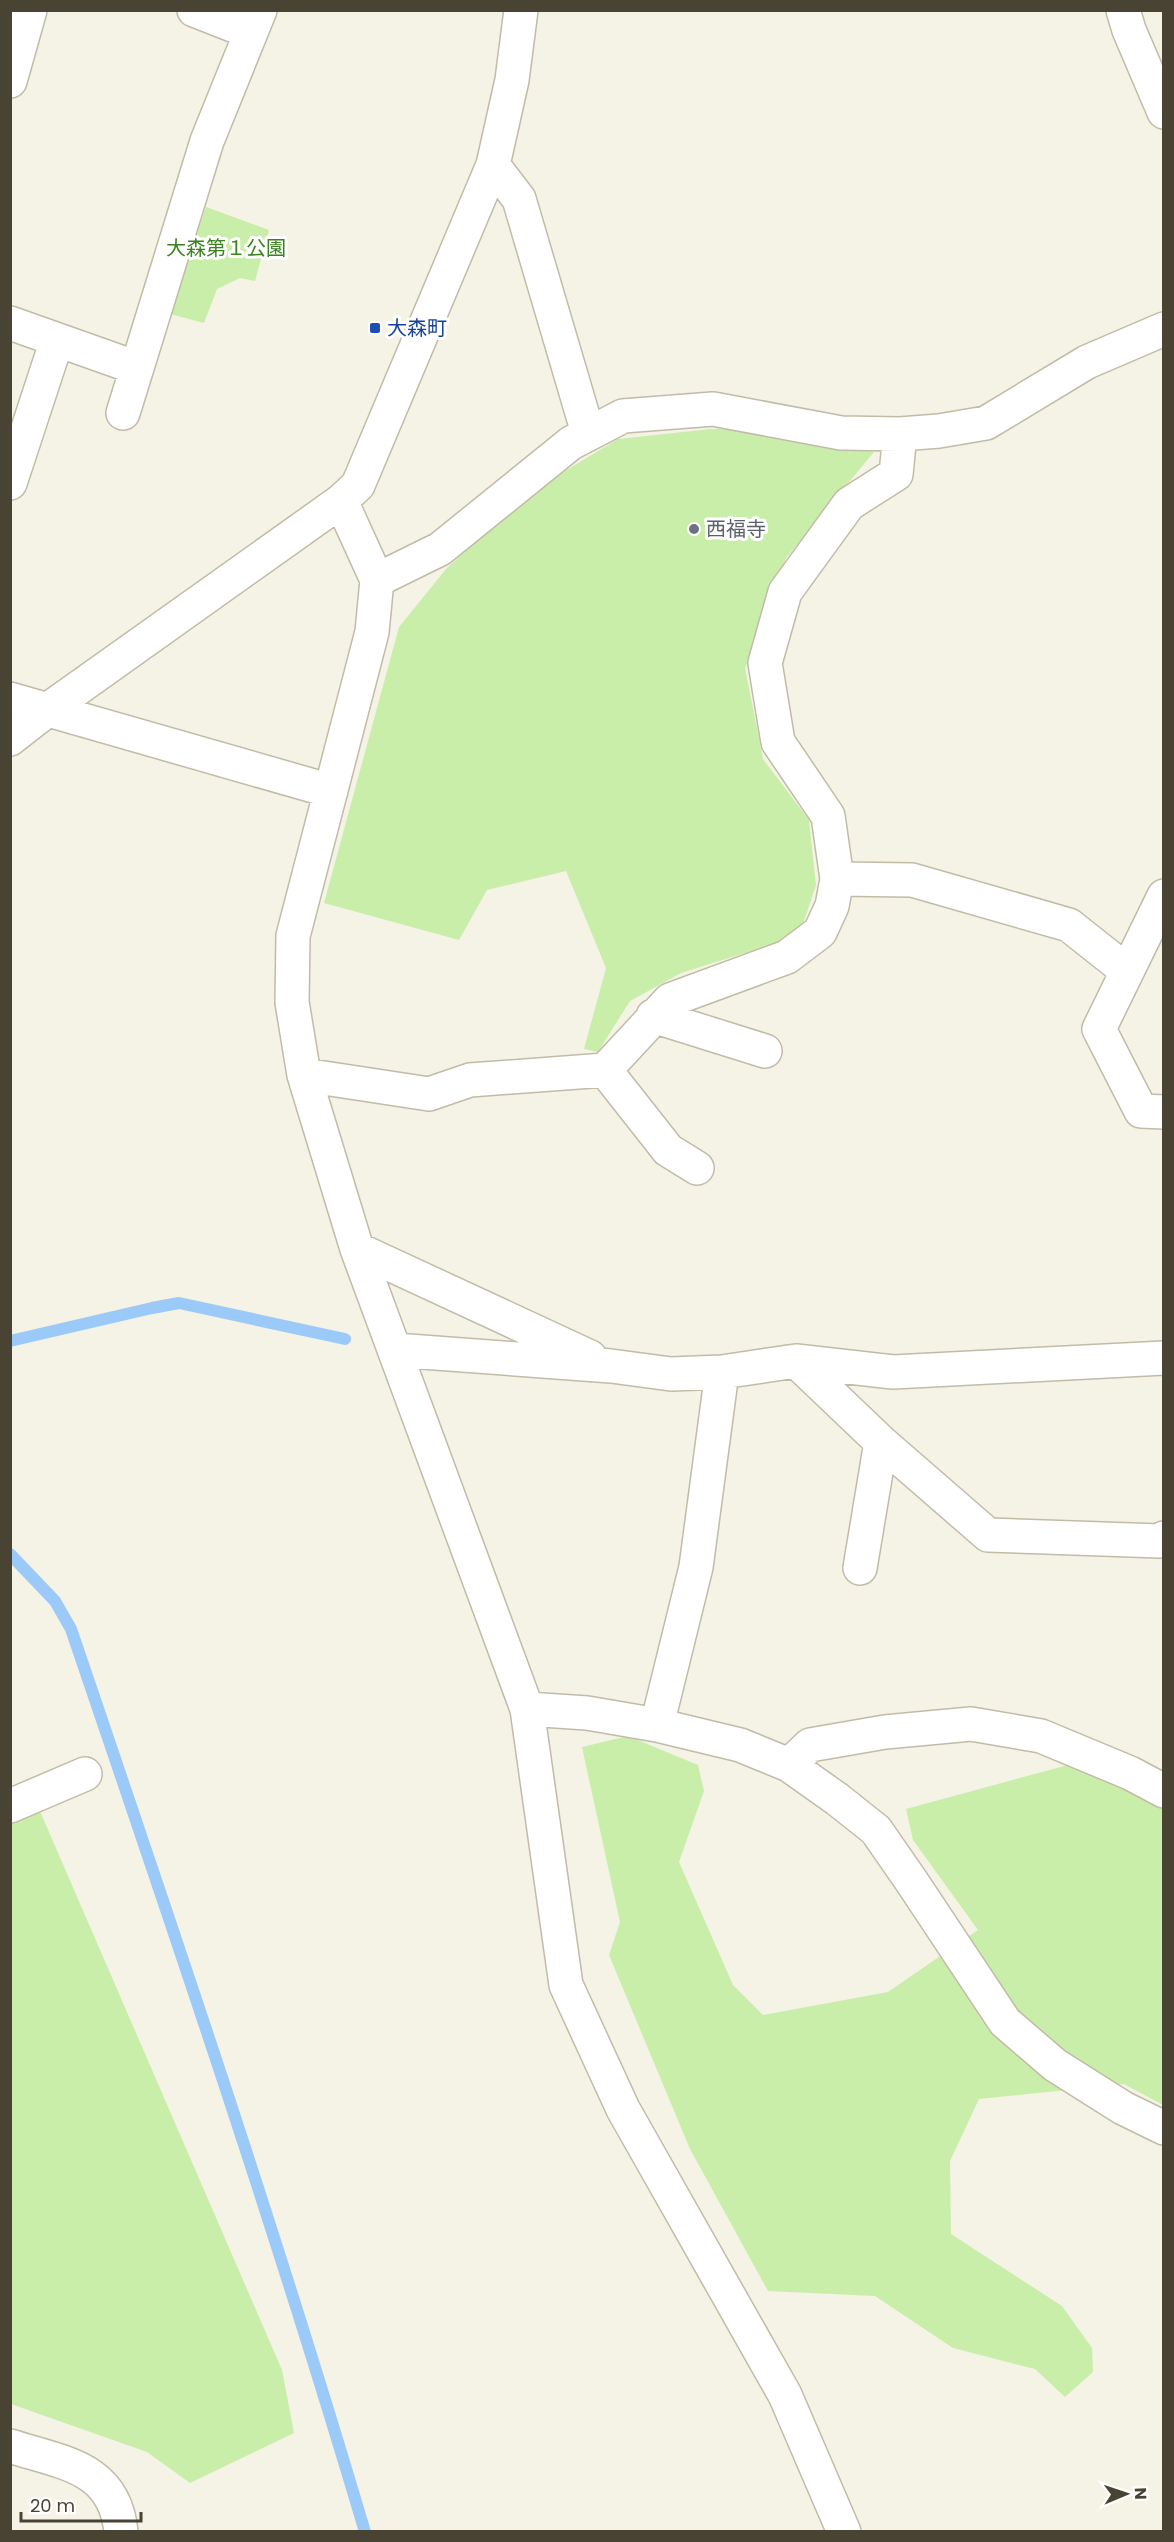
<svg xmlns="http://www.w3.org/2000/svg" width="1174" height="2542" font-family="Poppins,'Noto Sans JP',sans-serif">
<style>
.green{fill:#c9eeaa}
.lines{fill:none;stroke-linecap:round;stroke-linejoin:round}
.stream{stroke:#9bcaf9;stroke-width:12}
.minor-casing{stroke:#c2bba7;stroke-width:36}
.minor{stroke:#fff;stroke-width:33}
.transit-dot{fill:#1a4fb4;stroke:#fff;stroke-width:2}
.worship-dot{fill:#6b7280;stroke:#fff;stroke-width:2}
.labels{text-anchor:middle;stroke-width:6;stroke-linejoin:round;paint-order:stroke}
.park-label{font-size:20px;fill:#3c8220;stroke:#fff}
.transit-label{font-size:20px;fill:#164399;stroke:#fff;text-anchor:start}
.worship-label{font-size:20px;fill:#5b616d;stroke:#fff;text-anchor:start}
</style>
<rect width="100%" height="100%" fill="#f5f2e6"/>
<path class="green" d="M206 207 269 230 255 281 240 278 217 289 204 323 170 314Z
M711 429H748L874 452 786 558 745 668 763 759 809 820 816 885 799 936 681 973 630 1001 598 1052 584 1049 606 968 566 871 487 890 459 940 324 903 399 627 446 569 530 492 618 439Z
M628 1736 698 1765 704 1791 679 1862 733 1985 763 2015 888 1992 978 1930 913 1840 906 1809 1068 1765 1163 1802V2105L1124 2084 979 2099 950 2161 951 2234 1062 2306 1092 2348 1093 2372 1065 2397 1035 2369 953 2348 875 2296 768 2291 690 2149 609 1955 620 1922 582 1747Z
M11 1808 39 1809 282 2370 294 2433 190 2483 147 2452 11 2404Z"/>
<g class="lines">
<path class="stream" d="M10 1341 152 1308 179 1303 345 1339
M10 1554 55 1601 71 1629C173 1929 275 2228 365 2532"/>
<g class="minor-casing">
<path id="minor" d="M194 10 250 32
M1123 10 1129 30 1164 112
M10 81 30 10
M493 165 519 199 588 433
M10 323 137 368
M123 413 207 141 260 10
M10 483 57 340
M341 501 377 580 372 632 293 936 292 1002 304 1075 357 1249 527 1709 566 1985 623 2109 785 2395 844 2532
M377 580 440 549 571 443 623 416 713 409 841 433 900 434 939 431 986 423 1087 362 1164 329
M10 699 331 791
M10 739 46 711 341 501 358 485 493 165 512 80 521 10
M837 879 912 880 1069 925 1127 971
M1164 896 1099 1029 1141 1111 1164 1112
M653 1016 765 1051
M605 1070 668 1150 697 1168
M304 1075 429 1094 470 1080 605 1070 670 1000 787 957 820 932 832 906 837 879 828 816 778 742 765 663 785 592 849 504 896 474 900 434
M357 1249 590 1357
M395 1350 611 1366 671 1374 722 1372 796 1361 881 1442 988 1535 1160 1541 1164 1538
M796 1361 893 1372 1164 1358
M860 1568 881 1442
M527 1709 587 1713 657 1725 740 1745 789 1765 837 1799 876 1830 912 1882 1005 2022 1055 2065 1123 2108 1164 2128
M657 1725 696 1567 722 1372
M789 1765 810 1745 885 1732 971 1724 1041 1736 1130 1773 1164 1791
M10 1806 85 1774
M10 2446C63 2463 115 2467 121 2532"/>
</g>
<use href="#minor" class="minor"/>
</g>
<rect class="transit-dot" x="369" y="322" width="12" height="12" rx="3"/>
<circle class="worship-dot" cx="694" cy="529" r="6"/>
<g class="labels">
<g class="park-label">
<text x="226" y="255">大森第１公園</text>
</g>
<g class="transit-label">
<text x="387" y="335">大森町</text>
</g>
<g class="worship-label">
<text x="706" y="536">西福寺</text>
</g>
</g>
<rect width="1174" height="2542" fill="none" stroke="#494334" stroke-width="24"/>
<g transform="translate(1126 2494) rotate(88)" stroke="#ffffff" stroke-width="4.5" paint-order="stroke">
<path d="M0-4.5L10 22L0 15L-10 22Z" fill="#494334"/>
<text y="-9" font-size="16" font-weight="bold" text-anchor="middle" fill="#494334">N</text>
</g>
<path d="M21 2512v9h120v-9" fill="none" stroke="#494334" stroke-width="3"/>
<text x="30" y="2512" font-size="18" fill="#494334" stroke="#ffffff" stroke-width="4.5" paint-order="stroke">20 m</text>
</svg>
